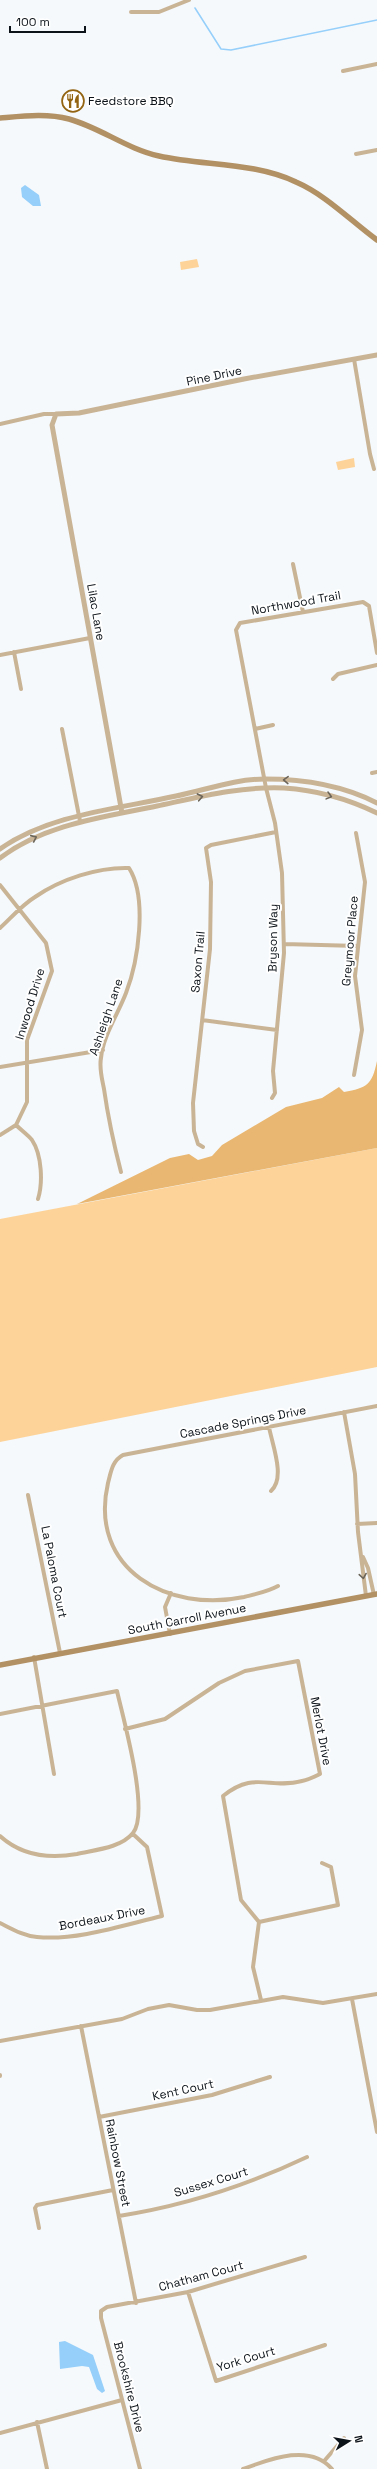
<svg xmlns="http://www.w3.org/2000/svg" width="377" height="2469" font-family="'Space Grotesk',sans-serif">
<style>
.green{fill:#fdd399}
.forest{fill:#e9b771}
.water{fill:#95cffa}
.lines{fill:none;stroke-linecap:round;stroke-linejoin:round}
.stream{stroke:#95cffa;stroke-width:1.5}
.minor{stroke:#cab496;stroke-width:4}
.tertiary{stroke:#cab496;stroke-width:5}
.secondary{stroke:#b29165;stroke-width:5.5}
.oneway{stroke:#6b6458}
.labels{text-anchor:middle;stroke-width:4;stroke-linejoin:round;paint-order:stroke}
.poi-label{font-size:12px;fill:#0c1319;stroke:#fff;text-anchor:start}
.street-label{font-size:12px;fill:#0c1319;stroke:#fff}
</style>
<rect width="100%" height="100%" fill="#f5f9fc"/>
<path class="green" d="M197 259 199 267 181 270 180 262Z
M354 458 355 467 338 470 336 462Z
M377 1148V1367L0 1442V1219Z"/>
<path class="forest" d="M377 1061V1148L77 1204 170 1158 189 1154 198 1160 212 1156 222 1145 286 1107 322 1098 339 1087 344 1092C367 1088 372 1085 377 1061Z"/>
<path class="water" d="M25 185 39 195 41 206H33L22 197 21 188Z
M65 2341 93 2355 105 2391 102 2393 97 2389 89 2367 82 2366 60 2369 59 2342Z"/>
<g class="lines">
<path class="stream" d="M195 8 221 49 231 50 377 20"/>
<path class="minor" d="M131 12H159L189 0
M343 71 377 64
M356 154 377 150
M354 359 370 454 374 469
M0 424 44 414H56
M293 564 303 612
M14 652 21 689
M0 655 90 638
M333 679 338 674 377 665
M62 729 80 821
M255 729 273 725
M372 773 377 772
M0 885 46 943 52 971 27 1040V1102L16 1125 0 1135
M0 928C11 918 22 905 35 897 61 879 98 867 129 868 148 898 138 962 126 993 118 1014 103 1036 101 1058 99 1068 102 1079 104 1089 108 1117 114 1145 121 1172
M284 944 358 946
M202 1020 277 1030
M0 1067 103 1050
M354 1075 362 1030 355 976 365 882 356 833
M272 1098 275 1093 273 1071 284 953 282 873 275 823 266 788 236 630 240 623 363 602 369 606 377 653
M16 1125C21 1130 28 1135 32 1140 42 1155 43 1183 38 1199
M203 1147 198 1144 194 1131 193 1103 210 949 211 882 206 848 211 845 276 832
M344 1412 355 1474 358 1532 366 1596
M269 1427C272 1444 286 1478 271 1491
M28 1495 60 1653
M357 1524 377 1523
M363 1557 368 1568 374 1595
M278 1586C267 1592 256 1594 244 1597 169 1613 88 1570 108 1483 111 1472 112 1461 123 1455L377 1406
M170 1634 165 1607 171 1593
M34 1657 54 1774
M0 1714 117 1691C123 1718 150 1812 133 1833 121 1848 94 1850 77 1854 49 1859 22 1856 0 1836
M125 1729 165 1719 219 1683 245 1671 298 1661 320 1774C314 1777 308 1780 302 1781 269 1790 255 1770 223 1796L241 1900 259 1922 253 1967 261 2000
M259 1922 338 1905 331 1867 322 1863
M0 1923C12 1929 24 1936 37 1937 76 1941 124 1925 162 1916L147 1847 133 1834
M352 1999 377 2132
M81 2026 136 2303
M0 2041 122 2019 148 2009 169 2005 197 2010H210L283 1997 323 2003 377 1994
M0 2075V2076
M99 2117 212 2095 270 2077
M119 2216C183 2206 248 2185 307 2157
M39 2228 35 2208 37 2205 113 2190
M188 2292 216 2381 325 2345
M37 2422 47 2469
M0 2433 122 2400
M325 2460 344 2438
M140 2469 101 2318V2311L107 2307 188 2292 305 2257
M243 2469C270 2459 310 2443 332 2469"/>
<path class="tertiary" d="M122 813 52 425 56 414 79 413 244 379 377 355
M0 849C50 814 118 809 176 796 206 790 234 779 265 779 304 779 342 785 377 803
M0 858C45 824 104 817 157 806 199 797 241 786 284 788 316 790 348 799 377 813"/>
<path class="secondary" d="M0 118C23 116 47 113 69 119 101 128 127 149 159 156 204 166 254 162 296 182 326 195 351 221 377 240
M0 1665 377 1594"/>
</g>
<defs><path id="oneway-chevron" d="M-2-3.5L2.5 0L-2 3.5" fill="none" stroke-width="1.6" stroke-linecap="round" stroke-linejoin="round"/></defs>
<g class="oneway">
<use href="#oneway-chevron" transform="translate(286 780) rotate(-178)"/>
<use href="#oneway-chevron" transform="translate(329 796) rotate(15)"/>
<use href="#oneway-chevron" transform="translate(200 797) rotate(-11)"/>
<use href="#oneway-chevron" transform="translate(34 838) rotate(-24)"/>
<use href="#oneway-chevron" transform="translate(363 1576) rotate(81)"/>
</g>
<defs>
<g id="restaurant-ring" transform="scale(1.15)"><circle r="9.5" fill="#fff" stroke="#936412" stroke-width="1.5"/><path d="M-5-6h1v4h1v-4h1v4h1v-4h1v5L-1.5 .5V6h-2V.5L-5-1ZM5-6V6H3V1.5H1.5Q1.5-4 5-6Z" fill="#936412"/></g>
</defs>
<g fill-rule="evenodd">
<use href="#restaurant-ring" x="73" y="101"/>
</g>
<g class="labels">
<g class="poi-label">
<text x="88" y="105">Feedstore BBQ</text>
</g>
<g class="street-label">
<text transform="translate(214 376) rotate(-12)" y="4">Pine Drive</text>
<text transform="translate(296 603) rotate(-10)" y="4">Northwood Trail</text>
<text transform="translate(96 612) rotate(80)" y="4">Lilac Lane</text>
<text transform="translate(273 938) rotate(-89)" y="4">Bryson Way</text>
<text transform="translate(350 941) rotate(-85)" y="4">Greymoor Place</text>
<text transform="translate(198 962) rotate(-85)" y="4">Saxon Trail</text>
<text transform="translate(30 1004) rotate(-73)" y="4">Inwood Drive</text>
<text transform="translate(106 1017) rotate(-71)" y="4">Ashleigh Lane</text>
<text transform="translate(243 1422) rotate(-11)" y="4">Cascade Springs Drive</text>
<text transform="translate(54 1572) rotate(79)" y="4">La Paloma Court</text>
<text transform="translate(187 1619) rotate(-11)" y="4">South Carroll Avenue</text>
<text transform="translate(321 1731) rotate(79)" y="4">Merlot Drive</text>
<text transform="translate(102 1918) rotate(-11)" y="4">Bordeaux Drive</text>
<text transform="translate(183 2090) rotate(-12)" y="4">Kent Court</text>
<text transform="translate(118 2163) rotate(79)" y="4">Rainbow Street</text>
<text transform="translate(211 2182) rotate(-17)" y="4">Sussex Court</text>
<text transform="translate(201 2276) rotate(-15)" y="4">Chatham Court</text>
<text transform="translate(246 2359) rotate(-17)" y="4">York Court</text>
<text transform="translate(129 2387) rotate(76)" y="4">Brookshire Drive</text>
</g>
</g>
<g transform="translate(349 2441) rotate(79)" stroke="#ffffff" stroke-width="3" paint-order="stroke">
<path d="M0-3L7 15L0 10L-7 15Z" fill="#0c1319"/>
<text y="-6" font-size="11" font-weight="bold" text-anchor="middle" fill="#0c1319">N</text>
</g>
<path d="M10 26v6h75v-6" fill="none" stroke="#0c1319" stroke-width="2"/>
<text x="16" y="26" font-size="12" fill="#0c1319" stroke="#ffffff" stroke-width="3" paint-order="stroke">100 m</text>
</svg>
